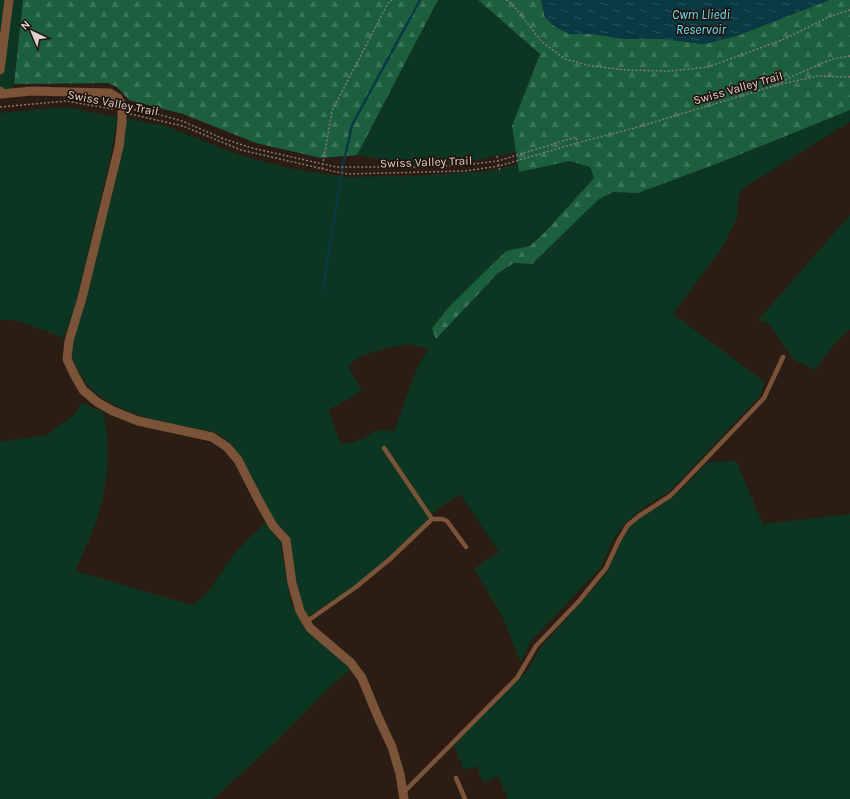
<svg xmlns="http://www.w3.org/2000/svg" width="850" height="799" font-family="Karla,sans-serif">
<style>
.green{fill:#0c3622;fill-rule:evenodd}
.forest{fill:url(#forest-firs)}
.water{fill:url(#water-ripples)}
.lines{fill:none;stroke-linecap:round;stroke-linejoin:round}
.stream{stroke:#093943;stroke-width:2.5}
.path{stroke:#867972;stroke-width:1.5;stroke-dasharray:2 2;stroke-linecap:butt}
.service{stroke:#7a5338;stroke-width:4.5}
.minor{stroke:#7a5338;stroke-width:9}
.minor-bridge{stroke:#7a5338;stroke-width:9}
.labels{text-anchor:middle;stroke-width:3.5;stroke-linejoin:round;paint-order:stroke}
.street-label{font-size:12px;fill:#dcd1cb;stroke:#22140b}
.water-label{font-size:13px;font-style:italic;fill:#67e1fe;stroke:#22140b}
</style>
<defs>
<pattern id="forest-firs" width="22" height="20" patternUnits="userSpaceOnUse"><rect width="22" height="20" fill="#1c5f3f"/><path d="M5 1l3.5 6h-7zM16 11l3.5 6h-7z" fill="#3c7559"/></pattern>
<pattern id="water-ripples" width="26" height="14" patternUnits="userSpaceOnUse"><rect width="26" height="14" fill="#093943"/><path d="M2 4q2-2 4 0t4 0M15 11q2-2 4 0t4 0" fill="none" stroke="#2c555d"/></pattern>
</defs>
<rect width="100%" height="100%" fill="#2c1d14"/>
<path class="green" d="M0 0H23L13 89 0 91Z
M438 0H478L540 54 512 126 516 152 477 160 407 164 357 155Z
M64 107 118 117 110 159 75 307 64 338 15 320H0V113Z
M850 110V122L746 186 740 192 738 199 737 219 721 249 673 314 765 382 759 397 669 492 647 505 626 522 613 539 601 567 530 642 521 662 501 614 474 569 499 552 460 494 435 511 427 518V522L381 565 355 586 307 617 303 611 280 528 269 513 239 455 229 442 217 433 153 420 118 407 101 397 90 388 77 369 71 354 123 142 125 118 166 126 239 155 292 169 347 177 415 176 491 171 518 164 519 172 570 161 590 167 594 178 546 231 530 246 506 251 436 338 498 273 514 263 532 264 599 199 613 192 638 193 729 159ZM408 344 429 349 418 365 394 431 379 430 353 443H340L328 410 362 391 348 367 359 357 383 349Z
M850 215V329L835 343 815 370 794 360 769 324 758 320Z
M82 403 103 412C112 448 107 487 96 522 90 539 82 555 75 571L192 605C208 598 220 572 231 558 241 545 254 534 266 522L280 542 291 602 305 629 352 668 329 688 276 742 213 799H0V442L46 435 75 414Z
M736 461 763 524 850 514V799H508L498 776 483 783 477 766 464 770 454 745 528 670 541 647 597 585 607 572 622 540 629 526 640 517 660 506 681 490 708 462Z"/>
<path class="forest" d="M23 0H438L357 155 321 158 256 143 183 114 129 100 117 87 108 83 14 84Z
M478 0H541L545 17 569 34H593L624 39H664L704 44 739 35 829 0H850V110L729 159 638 193 613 192 599 199 532 264 514 263 498 273 436 339 432 328 450 306 506 251 530 246 546 231 594 178 590 167 570 161 519 172 512 126 540 54Z"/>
<path class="water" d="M541 0H829L739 35 704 44 664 39H624L593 34H569L554 26 545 17Z"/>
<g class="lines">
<path class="stream" d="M342 170 352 125 420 0
M323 290 341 176"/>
<path class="path" d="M506 0 513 5 542 42 565 59 591 66 626 70 668 71 708 67 782 40 831 16 850 10
M778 84 793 76 832 59 850 56
M0 107 66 101 113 109
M130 109 150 112 182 121 224 139 252 148 336 167H417L466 165 498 161 576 137 577 143
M130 114 183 126 241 150 332 171 348 174 465 171 499 166 577 143 638 127 777 85 818 76 850 77
M497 156 500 172
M322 169 332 111 388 3 392 0"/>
<path class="service" d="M432 519H442L447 521 466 547
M306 622 356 587 390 559 432 519 384 448
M456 778 465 799
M403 793 517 678 536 646 579 601 606 568 619 540 628 525 639 516 670 496 679 487 764 398 783 357"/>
<path class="minor" d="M0 70 9 0
M0 91 1 94 31 91 110 93 118 98 122 106
M122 122 119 147 82 298 69 341 67 359 75 376 83 390 97 402 113 411 138 421 212 437 227 447 238 460 259 501 273 526 286 540 292 583 300 611 310 628 351 663 362 678 378 717 392 747 400 774 404 799"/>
<path class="minor-bridge" d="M122 122V106"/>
</g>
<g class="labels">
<g class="street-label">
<text transform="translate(738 88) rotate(-16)" y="4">Swiss Valley Trail</text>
<text transform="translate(113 103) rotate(11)" y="4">Swiss Valley Trail</text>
<text transform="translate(426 162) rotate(-2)" y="4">Swiss Valley Trail</text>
</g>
<g class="water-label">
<text x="701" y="19">Cwm Lliedi<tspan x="701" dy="15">Reservoir</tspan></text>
</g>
</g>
<g transform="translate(32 32) rotate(316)" stroke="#22140b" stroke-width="3" paint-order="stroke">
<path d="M0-3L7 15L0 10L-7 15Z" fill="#dcd1cb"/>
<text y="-6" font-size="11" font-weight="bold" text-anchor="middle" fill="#dcd1cb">N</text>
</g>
</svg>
